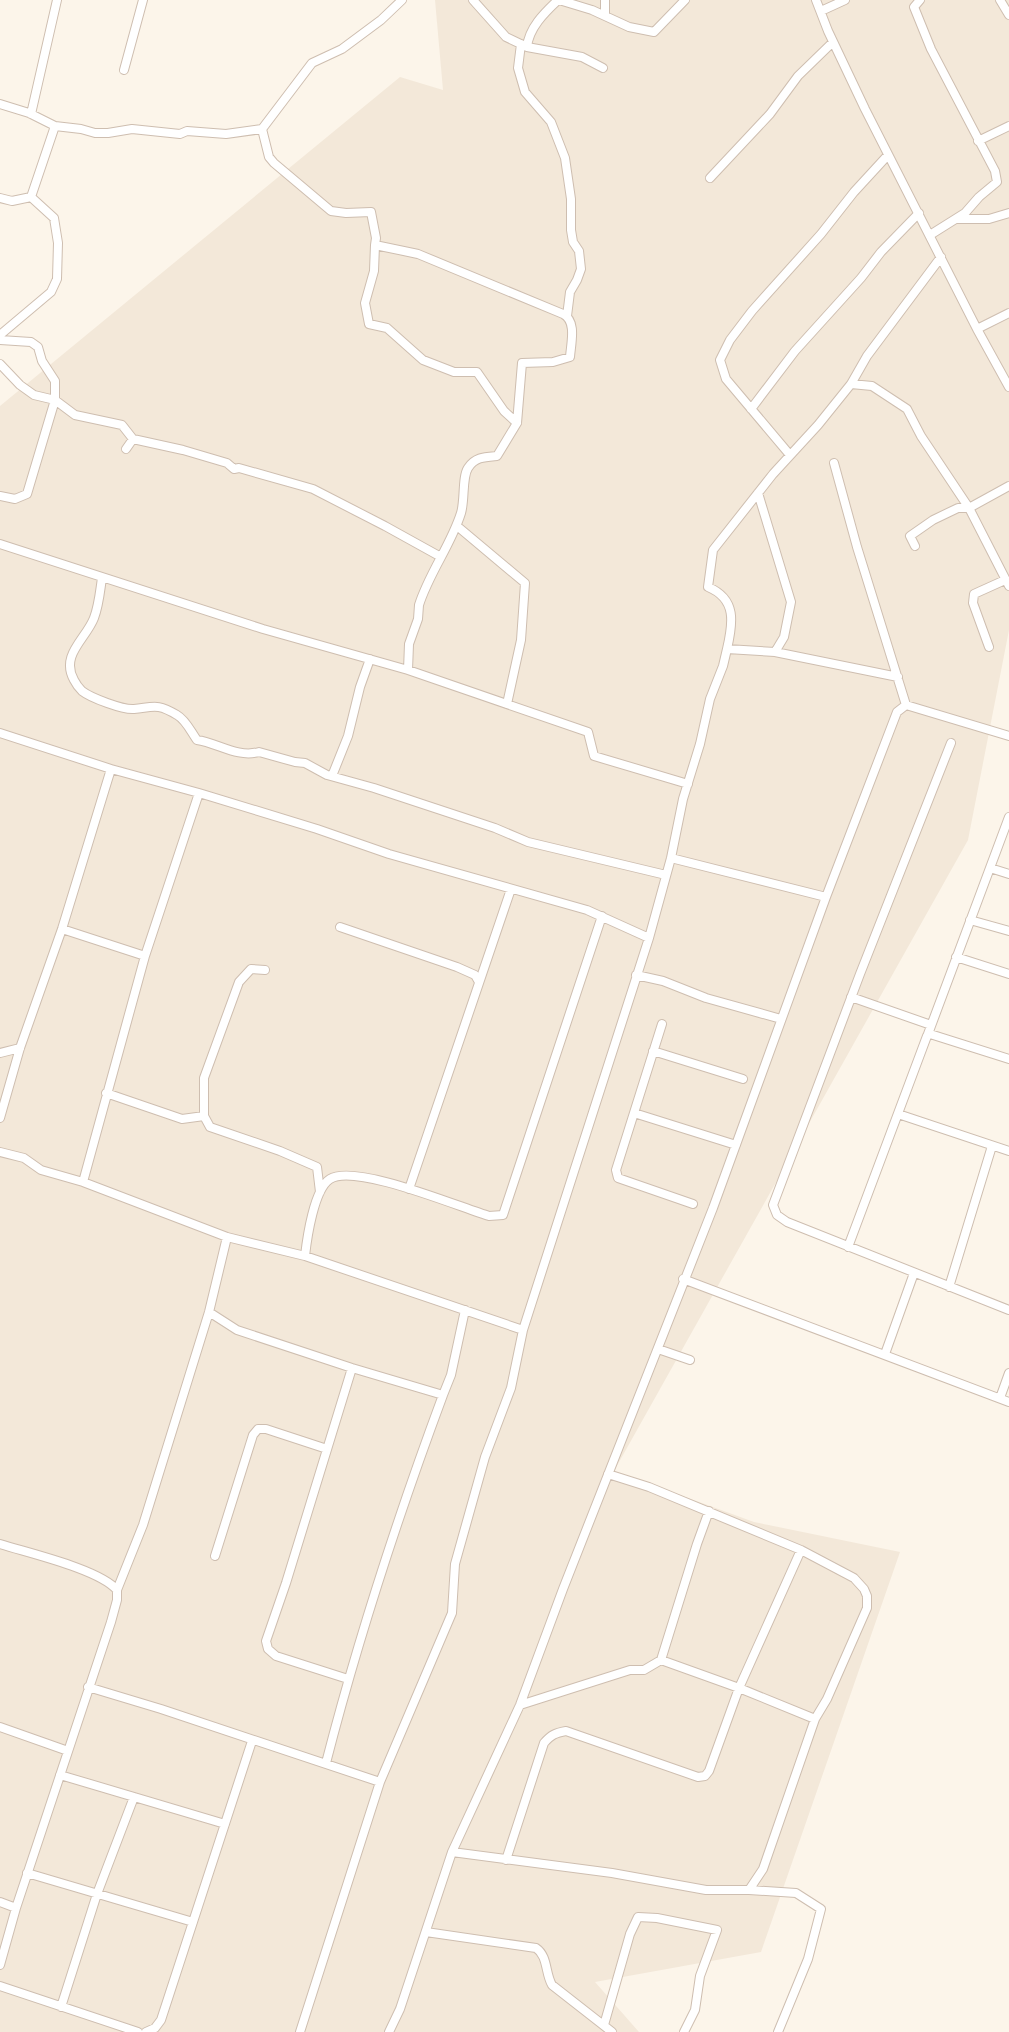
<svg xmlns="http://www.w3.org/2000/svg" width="1009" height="2032" font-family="Montserrat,sans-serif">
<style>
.residential{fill:#f3e8d9}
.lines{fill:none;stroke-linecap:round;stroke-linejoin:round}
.minor-casing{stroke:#cebeb0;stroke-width:10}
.minor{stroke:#fff;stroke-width:8}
</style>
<rect width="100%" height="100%" fill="#fcf5ea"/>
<path class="residential" d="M435 0H1009V630L968 840 614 1471 754 1522 900 1552 761 1952 595 1982 639 2032H0V406L400 77 443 90Z"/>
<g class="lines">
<g class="minor-casing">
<path id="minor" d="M402 0 381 20 342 49 312 63 262 129 269 157 274 163 331 211 346 213 371 212 376 238 375 245 418 254 563 314C577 321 571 343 570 357L553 362 522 363 517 423 497 456C485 457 475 457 468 468 462 477 465 500 461 513 451 545 429 573 419 605L418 619 409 644 408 670
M473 0 506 37 527 47 582 57 603 68
M559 0 592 10 629 27 654 32 685 0
M816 0 828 31 865 109 977 329 1009 387
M920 0 914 7 931 49 995 171 997 182 979 197 965 213 930 235
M1000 0 1009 15
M821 11 845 0
M605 15V0
M521 44 518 68 525 92 551 122 565 158 571 199V230L573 242 579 251 581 269 577 280 570 292 567 316
M527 47C529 28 544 13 558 0
M124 70 143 0
M0 104 29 113 55 126 81 129 95 133H108L132 129 180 134 187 131 226 134 262 129
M31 114 57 0
M978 141 1009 126
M710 178 770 114 798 76 833 42
M0 198 12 201 31 197
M956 219H989L1009 213
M375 245 374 271 365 303 369 324 387 328 423 360 454 372H477L504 411 517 423
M977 329 1009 313
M0 335 51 292 57 279 58 243 54 218 31 197 55 126
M0 340 31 342 38 347 42 361 55 381V400L27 494 15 499 0 496
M0 364 20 385 34 395 55 400 75 415 122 425 133 439 183 450 227 463 234 469 239 468 313 489 385 526 441 557
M851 384 872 386 907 409 921 436 969 508 1009 586
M751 409 795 351 861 278 881 252 919 213
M126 449 133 439
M790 455 726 379 720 360 730 340 752 311 821 234 854 192 888 155
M834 463 857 547 906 705
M758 493 791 602 784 637 775 652
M457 526 525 583 521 640 507 704
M0 544 263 629 408 670 588 732 594 756 688 784
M915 546 910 536 933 520 958 508H969L1009 486
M102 578C100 591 99 605 94 618 86 639 60 655 74 680 76 684 79 688 82 691 91 698 123 710 134 709 154 707 157 703 177 715 186 720 191 732 197 740 218 743 237 758 259 752L295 762 305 763 327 775 374 788 495 828 528 842 666 875
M989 647 973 603 974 594 1005 580
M727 649C733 623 737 599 708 587L713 550 773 474 818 425 851 384 867 356 941 257
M0 733 111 769 62 929 20 1048 0 1118
M951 743 860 974 773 1205 777 1215 787 1222 1009 1310
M111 769 199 793 317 829 389 854 587 910 649 938
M332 776 348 736 360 687 370 659
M671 858 826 897
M990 868 1009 874
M970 920 1009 931
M340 927 457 967 475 975 479 982
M62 929 145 956
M956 957 1009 974
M265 970 251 969 239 982 204 1078V1116L210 1127 280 1151 317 1167 320 1192
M636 975 663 981 706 998 781 1019
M851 997 931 1025
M662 1024 616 1170 618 1178 693 1204
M928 1034 1009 817
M653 1051 743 1079
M0 1053 20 1048
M106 1093 182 1119 204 1116
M634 1113 736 1145
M898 1114 1009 1151
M0 1152 24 1158 41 1170 83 1182 227 1237 305 1256 523 1330
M83 1182 145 956 199 793
M409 1189 511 889
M848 1247 927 1036 930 1034 1009 1059
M305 1256C307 1238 314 1189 330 1179 355 1163 459 1207 489 1216L503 1215 602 916
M683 1279 1009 1402
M949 1287 992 1146
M209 1312 237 1330 352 1368 443 1395 451 1375 465 1310
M658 1349 690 1360
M885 1354 914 1273
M1000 1398 1009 1373
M0 1544C28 1553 99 1569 117 1590
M215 1556 253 1435 258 1429H266L327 1449
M661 1660 739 1688 815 1719
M348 1679 276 1656 268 1649 266 1641 286 1583 352 1368
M88 1687 161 1709 380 1782
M520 1705 630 1670H644L661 1660 697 1544 709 1511
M0 1727 68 1751
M326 1763C358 1639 398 1516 443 1395
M60 1775 225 1824
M452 1852 612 1873 706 1890H749L763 1869 815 1719 827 1699 867 1608V1596L864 1589 854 1578 801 1550 649 1487 608 1474
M506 1860 544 1743C551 1735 555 1733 566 1731L698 1777 705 1776 709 1771 739 1688 801 1550
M27 1873 193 1922
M749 1890 796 1893 821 1909 808 1959 778 2032
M0 1902 16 1908
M426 1932 536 1948C548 1956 545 1973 552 1985L612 2032
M0 1965 16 1908 111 1622 117 1600V1590L143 1525 209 1312 227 1237
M0 1986 138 2032
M61 2007 97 1894 134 1797
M604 2025 630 1934 638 1917 657 1918 717 1930 700 1976 695 2010 684 2032
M146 2032 155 2028 161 2020 252 1741
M300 2032 380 1782 452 1613 455 1564 485 1457 511 1388 523 1330 649 938 671 858 683 799 700 744 710 699 723 666 727 649 775 652 898 677
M389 2032 400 2009 452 1852 520 1705 563 1589 713 1208 826 897 897 712 906 705 1009 736"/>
</g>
<use href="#minor" class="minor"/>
</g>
</svg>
